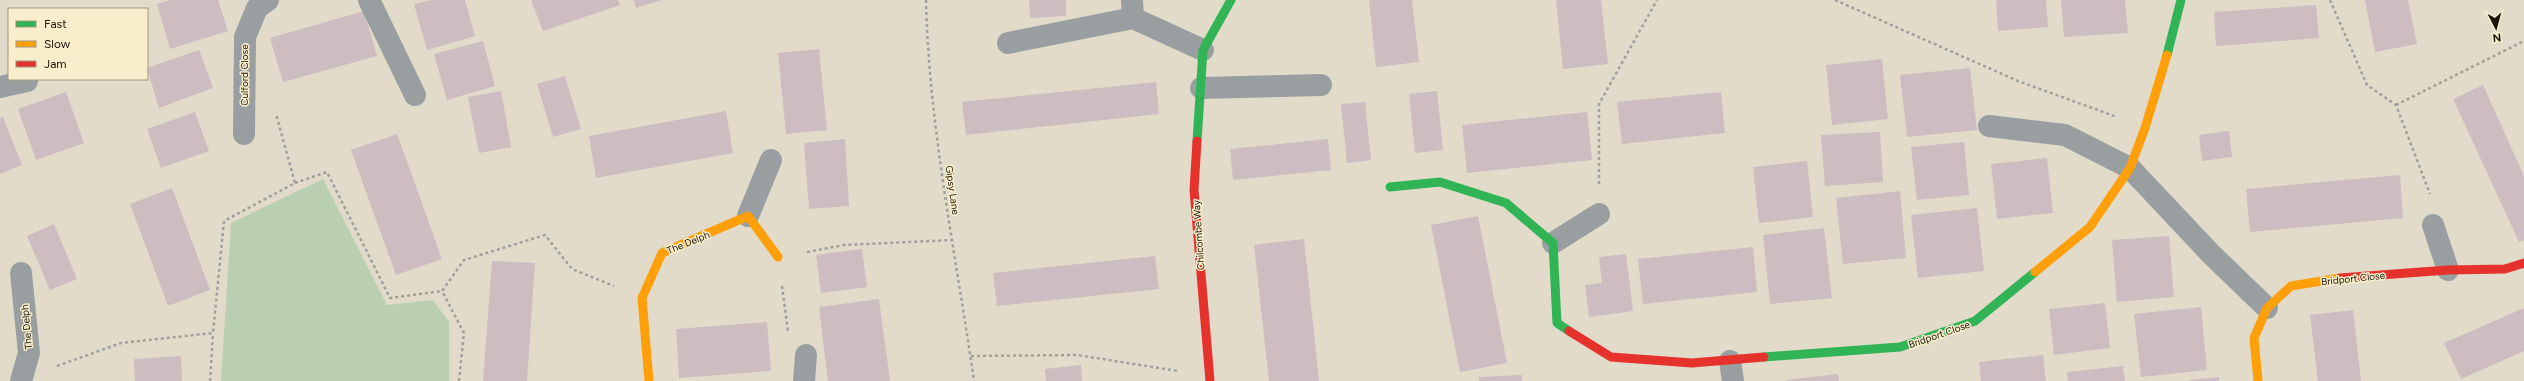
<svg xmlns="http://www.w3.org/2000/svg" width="2524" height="381" font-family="Figtree,sans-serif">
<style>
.green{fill:#bacfaf}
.building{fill:#cdbcc0}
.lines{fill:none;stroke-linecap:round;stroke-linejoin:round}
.path{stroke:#9fa09d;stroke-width:2.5;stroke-dasharray:3 3;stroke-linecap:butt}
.street{stroke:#999fa0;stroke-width:22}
.fast{stroke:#30b455;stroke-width:9}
.slow{stroke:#ff9f0a;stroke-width:9}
.jam{stroke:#e5322d;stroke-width:9}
.labels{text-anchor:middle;stroke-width:3;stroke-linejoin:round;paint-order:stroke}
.street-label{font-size:10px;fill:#191509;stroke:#f9eecc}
</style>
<rect width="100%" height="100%" fill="#e2dbca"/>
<path class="green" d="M323 179 387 305 433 300 449 322V381H221L231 223Z"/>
<path class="building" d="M171 0H218L228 31 170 49 157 4Z
M431 0H465L475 36 427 50 414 4Z
M531 0H618L620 5 543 31Z
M634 0H662L636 8Z
M1029 0H1066V16L1030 18Z
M1369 0H1412L1419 62 1376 67Z
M1556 0H1601L1608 64 1563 69Z
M1996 0H2046L2048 27 1998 31Z
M2061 0H2125L2128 33 2064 37Z
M2365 0H2408L2417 44 2375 52Z
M2316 5 2319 38 2216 46 2214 12Z
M364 11 377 56 283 82 270 38Z
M483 41 495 86 447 100 434 54Z
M819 49 827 130 786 134 778 53Z
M199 50 213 88 159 108 147 68Z
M1882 59 1888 119 1832 125 1826 65Z
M1970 68 1977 130 1907 137 1900 75Z
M565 76 581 129 553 137 537 84Z
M1156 82 1159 114 966 135 962 102Z
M2483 85 2524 176V240L2519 242 2453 99Z
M501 91 511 147 479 153 468 97Z
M1437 91 1443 150 1415 153 1409 94Z
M66 92 84 143 36 160 18 109Z
M1721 92 1725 133 1622 144 1617 102Z
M1365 102 1371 160 1347 163 1341 104Z
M726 111 733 153 596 178 589 136Z
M195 112 209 151 161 168 147 129Z
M1587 112 1592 160 1467 173 1462 125Z
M3 117 22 165 0 174V118Z
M2229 131 2232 157 2202 161 2199 135Z
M1880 132 1883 182 1825 186 1821 135Z
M397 134 442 259 396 275 351 150Z
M845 139 849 206 809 209 804 143Z
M1328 139 1331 170 1233 180 1230 149Z
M1964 142 1969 195 1917 200 1911 147Z
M2047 158 2053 213 1997 219 1991 164Z
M1807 161 1813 217 1759 223 1753 167Z
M2400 175 2403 218 2250 232 2246 189Z
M172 188 210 290 168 306 130 204Z
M1900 191 1906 258 1843 264 1836 198Z
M1977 208 1984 271 1918 278 1911 215Z
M1478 216 1507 363 1460 372 1431 225Z
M54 224 77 279 50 290 27 236Z
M1824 228 1832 298 1770 304 1763 235Z
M2169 236 2174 297 2117 302 2112 240Z
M1304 239 1319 381H1269L1254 245Z
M1753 247 1757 292 1643 304 1638 259Z
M862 249 867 287 821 293 816 255Z
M1626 254 1633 311 1589 317 1585 285 1602 283 1599 257Z
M1155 256 1159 289 997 306 993 273Z
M492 261 535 263 527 381H483Z
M879 299 890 381H828L819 307Z
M2105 303 2110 348 2054 355 2049 309Z
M2201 307 2207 370 2141 377 2134 314Z
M2524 308V351L2461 379 2444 343Z
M2353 310 2361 381H2318L2310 315Z
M767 322 771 371 679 378 676 329Z
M2043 355 2046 381H1981L1979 362Z
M181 356 182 381H135L134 359Z
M1081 365 1082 381H1046L1045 369Z
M2123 366 2125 381H2068L2067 372Z
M1838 374 1839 381H1786V380Z
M1522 375V381H1479V377Z
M2219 377V381H2189V380Z"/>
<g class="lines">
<path class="path" d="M926 0C929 128 956 255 974 381
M1835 0 2018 81 2117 117
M2330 0 2367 85 2396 105 2430 194
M2396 105 2524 41
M295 183 327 172 390 298 442 291
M1599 184V104L1657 0
M807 252 844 245 952 240
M782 286 788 331
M971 356 1077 355 1178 371
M57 366 121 343 213 333 224 221 295 183 276 114
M210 381 213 334
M459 381 464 333 442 291 464 260 545 235 572 269 614 286"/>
<path class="street" d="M369 0 415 95
M1132 0 1133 18 1203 50
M1008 43 1133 18
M0 87 27 81
M1201 88 1321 85
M1989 126 2065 135 2130 168 2211 254 2267 308
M244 134 245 37 257 8 268 0
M748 216 771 160
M2433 225 2448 270
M1553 243 1599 214
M21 273 29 353 21 381
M1730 361 1733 381
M804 381 806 355"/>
<path class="fast" d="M2167 55 2181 0
M1197 141 1203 50 1231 0
M1390 187 1440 182 1506 203 1553 243 1557 323 1569 331
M1764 357 1900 347 1975 321 2035 272"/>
<path class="slow" d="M2035 272 2090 227 2130 168 2145 128 2167 55
M649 381 642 298 662 253 748 216 778 257
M2258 381 2254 338 2267 308 2291 286 2340 278"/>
<path class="jam" d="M1197 141 1194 190 1210 381
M2340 278 2448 270 2505 269 2524 263
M1569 331 1611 357 1692 363 1764 357"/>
</g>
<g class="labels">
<g class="street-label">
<text transform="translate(244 75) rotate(-90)" y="4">Culford Close</text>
<text transform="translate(953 190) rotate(82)" y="4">Gipsy Lane</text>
<text transform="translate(1198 235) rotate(-94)" y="4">Chilcombe Way</text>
<text transform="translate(688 242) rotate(-22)" y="4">The Delph</text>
<text transform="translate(2353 278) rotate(-6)" y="4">Bridport Close</text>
<text transform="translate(26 327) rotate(-95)" y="4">The Delph</text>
<text transform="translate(1939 334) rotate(-19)" y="4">Bridport Close</text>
</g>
</g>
<rect x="8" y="8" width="140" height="72" fill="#f9eecc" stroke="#9f977e"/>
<rect x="16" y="21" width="20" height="6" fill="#30b455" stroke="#9f977e"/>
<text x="44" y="28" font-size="12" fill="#191509">Fast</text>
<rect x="16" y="41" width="20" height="6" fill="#ff9f0a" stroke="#9f977e"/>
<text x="44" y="48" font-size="12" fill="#191509">Slow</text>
<rect x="16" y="61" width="20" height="6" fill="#e5322d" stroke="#9f977e"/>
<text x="44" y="68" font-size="12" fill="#191509">Jam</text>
<g transform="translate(2496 28) rotate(174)" stroke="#f9eecc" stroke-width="3" paint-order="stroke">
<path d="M0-3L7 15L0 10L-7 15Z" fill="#191509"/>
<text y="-6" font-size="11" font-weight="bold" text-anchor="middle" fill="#191509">N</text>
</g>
</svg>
